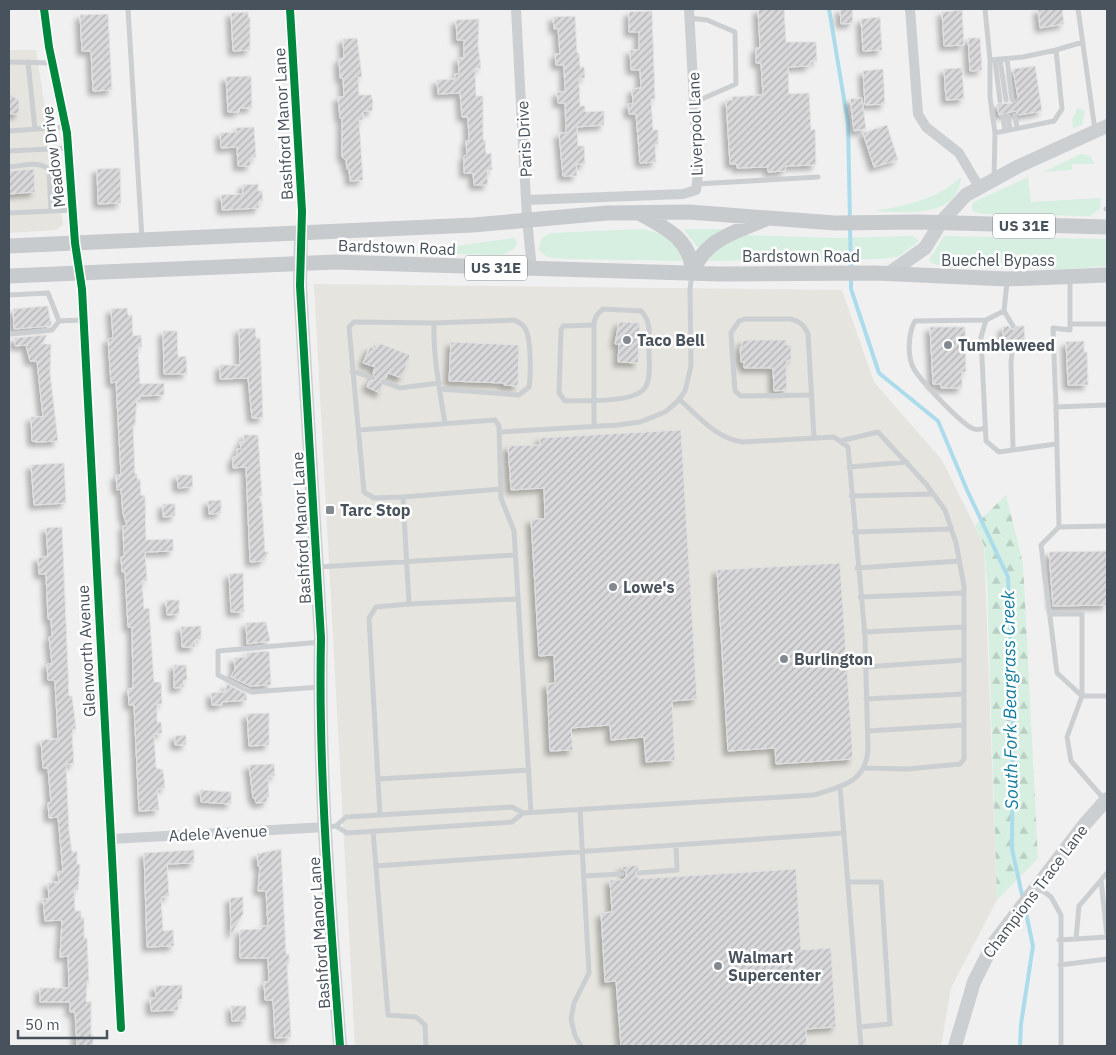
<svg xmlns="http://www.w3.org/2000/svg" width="1116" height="1055" font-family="'IBM Plex Sans',sans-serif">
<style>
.commercial{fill:#e5e4de}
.green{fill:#d6efe0}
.forest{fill:url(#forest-firs)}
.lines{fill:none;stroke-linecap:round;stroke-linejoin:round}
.stream{stroke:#acdceb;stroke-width:4}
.building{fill:url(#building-hatch);stroke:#e2e2e3;filter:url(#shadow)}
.lane{stroke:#cccfd1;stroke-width:5}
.street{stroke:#cccfd1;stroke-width:10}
.secondary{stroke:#cccfd2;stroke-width:14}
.primary{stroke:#c8cbce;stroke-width:15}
.cycleway-casing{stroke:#fff;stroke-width:11}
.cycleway{stroke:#00873e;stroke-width:8}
.poi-dot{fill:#838990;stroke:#fff;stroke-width:2}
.labels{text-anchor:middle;stroke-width:5;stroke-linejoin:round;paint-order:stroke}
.shield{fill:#fff;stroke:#7f868d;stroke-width:1}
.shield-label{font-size:15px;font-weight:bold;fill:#48525c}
.street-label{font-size:16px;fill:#48525c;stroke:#fff}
.poi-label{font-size:16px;font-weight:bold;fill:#48525c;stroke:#fff;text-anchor:start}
.water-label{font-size:18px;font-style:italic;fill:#117c9f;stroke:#fff}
</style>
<defs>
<pattern id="forest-firs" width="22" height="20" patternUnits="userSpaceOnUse" patternTransform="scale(1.25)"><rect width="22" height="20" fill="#d6efe0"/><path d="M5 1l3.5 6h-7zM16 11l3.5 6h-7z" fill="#b9cfc3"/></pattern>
<pattern id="building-hatch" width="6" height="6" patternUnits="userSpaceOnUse" patternTransform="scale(1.25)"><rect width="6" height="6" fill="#d8d8da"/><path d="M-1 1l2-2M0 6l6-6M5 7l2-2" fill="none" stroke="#b1b2b4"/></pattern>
<filter id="shadow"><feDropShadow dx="-4.5" dy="4.5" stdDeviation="2.5" flood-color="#0004"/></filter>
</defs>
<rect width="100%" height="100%" fill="#f1f0f0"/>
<path class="commercial" d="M9 50H36L63 225 56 230 9 233Z
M314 284 842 290 874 382 942 460 984 545 997 900 951 988 941 1046H355Z"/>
<path class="green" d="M1077 108 1085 111 1082 125 1073 128 1072 120Z
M1081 154 1090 156 1095 164H1072V170L1043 172Z
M961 177C958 220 903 212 873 211 905 206 938 199 961 177Z
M1028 177 1031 202 1101 198 1100 209 1090 216 982 214 973 211 972 205 974 202Z
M641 229C661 231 676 242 684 261L566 259 547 257 538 249 542 238 551 233Z
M687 229H730L698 248 684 230Z
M745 235 836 238 912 236 919 241 898 257 878 259 705 261 712 249Z
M944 236 1104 239H1107V266L1069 269 948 268 931 263 929 260Z
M514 238 517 243 514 249 502 255 372 252 443 248Z"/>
<path class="forest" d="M1006 495 1023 563 1038 858 997 900 987 583 984 545 975 525Z"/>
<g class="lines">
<path class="stream" d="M829 9 848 123 850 220
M850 227 851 270
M851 277V289L879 373 938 421 967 490 1008 577 1013 702 1012 849 1023 899
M1020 1046 1021 1024 1033 946 1025 908"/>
</g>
<path class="building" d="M758 9H784L786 42H816L817 61H810V66L788 67 789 94 809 93 811 130 815 129 816 165 786 166 785 171 768 172V167L737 168V164H730L726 100H733L732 97 763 95 761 63H756V48H760Z
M840 9H852L853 23 841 24Z
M1038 9H1062L1064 24 1040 28Z
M962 10 964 45 944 46 942 12Z
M652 11 655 99H651L653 130H658V144L655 145 656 162 640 163 636 114H629L628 104H633L632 89 641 88 640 70H631L630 50H639V32H629V12Z
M248 12V17H250V50L233 51 231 13Z
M108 14 112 90 93 91 91 51H82L80 15Z
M575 16 577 53H579L580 67H584L585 78H579L580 106H585V112L604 111V125L577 127 578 146H584L585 164H576L577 176H563L559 133H566L565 103H558L557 92H565L564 65H556L555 54H560L558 28 554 29 553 17Z
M880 17 882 50 863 51 861 19Z
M479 19 478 46 481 68 475 69 476 96H483V140H485L486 154 491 153 492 170H487L488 185H474L473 173H464V156L467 155 466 141H469L468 117H462L460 93 438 94 437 80 455 79V74H459L458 58H464V40H457L456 20Z
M357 38 362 77H358L359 95H371L373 102 372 111H363V120H359L363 180 350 181 349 169H347L346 160 342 157V118H340L338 97H344L343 78H340L339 59 344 58 343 39Z
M968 38H980L982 70 970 71Z
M1035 66 1042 111 1019 115 1015 111 999 115 997 104 1013 103 1018 98 1013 69Z
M962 68 964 99 946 100 944 69Z
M883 69 885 104 865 105 863 71Z
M251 76 252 108H239V112H228L226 77Z
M9 94 19 100V114H9Z
M862 98 866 129 854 131 850 99Z
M887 125 898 160 874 167 863 133Z
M254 127 256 157 250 159 251 166H238L237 147 221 148 220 133 237 132 236 128Z
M120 168 121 203 98 204 97 169Z
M34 169 35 192 9 194V171Z
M258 184V191H262L263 201H259V208L222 210 221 195 243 194V185Z
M48 306 50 320 52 322 50 326 14 329 13 309Z
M127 308 128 315H132L133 336 141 335 142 347H138L140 384 164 383V395L140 396V399H137L135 425 133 426 135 474H137V479H140L141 495 145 496 146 540 173 539V551L145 552 147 581H142L144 609 149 608 154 682H161L162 704H157V722H161L162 733 154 734 156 768 163 770 165 788 157 789 159 810 139 811 134 705H129L128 689 133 688 132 627H128L125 572H122L121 557H124L123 526H127L123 514 121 489 117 490 116 475H121L116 382 111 383 108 339 113 338 111 309Z
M619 322 640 323 638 363 618 362 619 344H615Z
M1008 326 1013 330 1017 326H1024L1025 343H1017L1013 339 1009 343 1003 344V327Z
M930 327H965L966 372H962V388H941V384H933Z
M255 328 256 338H260L263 418H252L248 378 220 379V365H240L239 329Z
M163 331H177L178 357 186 356 187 374H164Z
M47 335 42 344H51L50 373 58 441 37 442 32 441 31 417H43L37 361H30L26 345 15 346 14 338Z
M750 340H786V345H791V360H787L786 366 787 390 774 391 773 368H744V362H741L740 347H742V341Z
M1084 341V352H1087L1088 385H1068L1066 342Z
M451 342 519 345 518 386 504 385V383L449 381Z
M379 343 410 355 402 378 388 373 386 378 380 380 383 386 380 393 367 387 369 381 375 379 373 373 375 367 363 363 370 347 376 349Z
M681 430 697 699 672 701 675 760 646 762 644 737 611 740 610 725 571 728 573 750 550 751 547 684 555 683 554 655 539 656 531 519H545L544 488 511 490 508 446 540 445V438Z
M244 435H258L262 496H259L262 504 265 552H269L263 561 250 562 246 467 233 468V457L237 456V449H241L240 442H244Z
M64 463 66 503 34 505 31 465Z
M177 475H192L193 487 178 488Z
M221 500V513L209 514 208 501Z
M163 504H175V516L163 517Z
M62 527 69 696H72L76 729H73L72 734 74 764H66L69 831 72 852 77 851V864H80L78 890H74L75 911H81V918H84V938H87L89 983H87L86 1002 91 1001V1035H93V1046H77L75 1012H70V1002H40V988H69L68 956 60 957 62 920 45 921 43 899H49L48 883 59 882 58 872 63 871 58 817 49 818 48 803H51L48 768H43L41 740 58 739 57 718 55 682 54 680H48L47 664H52L49 637H52L51 619H48L46 574H39L38 558 48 556 46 528Z
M1107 551V605L1053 606 1049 552Z
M840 563 853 759 776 764 775 748 728 751 717 570Z
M243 573 244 612H231L229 574Z
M166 600H179V614L167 615Z
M266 622 270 641 247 644 246 623Z
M201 626V639L195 640V647H182L181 627Z
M269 651 271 685 250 686 231 677 235 669 234 658 246 657 247 653Z
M174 665H186L187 680H183L184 687 174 688Z
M227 684 246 694 247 700 222 702V705H212L211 693 225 692Z
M269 713V745L249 746 247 714Z
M186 735V745H175V736Z
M274 764 275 776H268L269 797H267V802L256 803 255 798H253L249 765Z
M200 790 231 792V804L201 802Z
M281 849 286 954H289V963L287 964 291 1037 275 1038 273 1000H265L264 982H269L268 958H240V930L261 929V926H268L266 891H258L260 866H258L257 854Z
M194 850V863L167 864 169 896 161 897 163 931 173 930 174 946 147 947 144 853Z
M638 865 639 869 635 873 639 879 796 869 801 950 831 948 836 1027 806 1029 807 1046H621L616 981 605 982 601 913 612 912 610 880H622L626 876V872L621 867Z
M243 897V914L231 935 230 898Z
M182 985V999L178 1000V1010L151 1011 150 998H156L155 986Z
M231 1006H246V1020L232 1021Z"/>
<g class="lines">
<path class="lane" d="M128 9 142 239
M985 9 990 60V97L995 133 994 178
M1078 9 1095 130
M689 18 707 20 735 32 736 84 695 102
M1000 59 1006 100
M1007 59 1012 99
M990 60 1023 57 1056 50
M995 60 1000 101
M9 62 53 63
M28 62 35 129
M1015 115 1017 128
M1008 116 1010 129
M1003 117 1005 131
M9 131 65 127
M995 133 1054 121 1062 109 1056 50 1083 42
M9 151 68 148
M9 167C21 166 40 160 49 170L51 211
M697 184 818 177
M1106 209H1107
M9 213 73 210
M1070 278V330L1053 328 1056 407 1107 405
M1007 282 1004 311 986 320 981 337 986 441 999 452 1056 444
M9 295 48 293 59 321
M1004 311 1013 326
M59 321 82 320
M1070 324H1107
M9 334 52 330 59 321
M1013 343 1011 362 1013 450
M352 371 371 377
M384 382 400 388 439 383
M440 389 519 395 529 387C531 376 531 340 526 330 524 325 520 323 514 320L434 323C433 357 440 391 445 424
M812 395 741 396 735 391 731 333 739 321 745 319H790C800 321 804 325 808 334L814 438
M1056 407 1059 527 1107 526
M594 426V325C594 318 597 314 603 309L641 311C652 322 649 337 649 351 649 362 651 376 646 386 637 404 585 400 565 401L559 393 561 330 563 326 594 325
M985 428C982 429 977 430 974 429 962 425 921 381 914 369 907 357 908 333 915 321L986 320
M359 430 495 420 499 426 501 498 514 531 531 812
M500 432 618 425 640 422 665 412 678 401 685 391 691 366 690 289 692 274
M840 441 878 432 926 484 945 510 956 543 964 586V759L960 764 908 769 864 768
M849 467 907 462
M851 496 933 494
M403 497 501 489
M1059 527 1041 545 1057 673 1082 696 1067 737 1071 761 1104 799
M854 532 951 529
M318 567 515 555
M857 568 959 561
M860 597 964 593
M409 604 518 599
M1050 614H1082V696H1107
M864 632 964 627
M865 667 964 660
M321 687 252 692 218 675V651L321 642
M866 699 964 694
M868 731 964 725
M378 779 529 770
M840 786 861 1046
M580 809 589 973 574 1003 571 1019 575 1036 581 1046
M380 815 369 618 376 607 409 604 403 497 374 498 364 492 349 327 354 322 434 323
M336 826 347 833 512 822 523 813
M326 827 336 826 346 817 512 807 523 813 814 795C841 786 864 784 868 751L865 636 848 447 834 437 742 442C716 438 699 417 679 399
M373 831 388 1015 416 1017 425 1025 426 1046
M376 866 844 833
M639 873 677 870 676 846
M584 876 622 874
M1101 880 1107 936
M848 882H881L890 1024 859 1027
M1039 888 1051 897 1061 915V1046
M1076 939 1079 906 1107 873
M1059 940 1107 937
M1060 965 1107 959"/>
<path class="street" d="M44 9 49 47 67 133 75 243 82 289 121 1028
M290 9 302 211 301 232
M516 9 527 219 532 269
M910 9 918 114 926 127 959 153 979 187
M527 200 683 194 696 190 698 175 689 9
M111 839 326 827"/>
<path class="secondary" d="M301 232 300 286 321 638C318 774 330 911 340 1046
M888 274 925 248 941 222 966 195 1019 166 1107 126
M955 1046 974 982 993 944 1084 825 1107 799"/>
<path class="primary" d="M639 213C664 227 691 239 692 271
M9 246 473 225 607 213 689 212 835 223 919 222 1107 227
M692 273C706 238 734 233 766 219
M9 276 335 262 719 274 876 273 1007 279 1107 275"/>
<g class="cycleway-casing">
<path id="cycleway" d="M44 9 49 47 67 133 75 243 82 289 121 1028
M290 9 302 211 300 286 321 638C318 774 330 911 340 1046"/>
</g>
<use href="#cycleway" class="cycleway"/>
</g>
<g class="poi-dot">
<circle cx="627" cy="340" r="5"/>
<circle cx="948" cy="345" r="5"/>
<rect x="325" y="505" width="10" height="10" rx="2.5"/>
<circle cx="613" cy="587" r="5"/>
<circle cx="784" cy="659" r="5"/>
<circle cx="718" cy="966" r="5"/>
</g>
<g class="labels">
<g class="shield">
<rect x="993" y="213.5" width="62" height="25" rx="4"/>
<rect x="465" y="255.5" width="62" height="25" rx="4"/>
</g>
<g class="shield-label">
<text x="1024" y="231">US 31E</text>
<text x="496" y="273">US 31E</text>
</g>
<g class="street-label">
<text transform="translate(283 124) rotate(-93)" y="6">Bashford Manor Lane</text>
<text transform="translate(695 124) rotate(-92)" y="6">Liverpool Lane</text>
<text transform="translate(524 139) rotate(-93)" y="6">Paris Drive</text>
<text transform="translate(53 157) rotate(-97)" y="6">Meadow Drive</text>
<text transform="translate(397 247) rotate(2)" y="6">Bardstown Road</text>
<text x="801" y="262">Bardstown Road</text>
<text x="998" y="266">Buechel Bypass</text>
<text transform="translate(301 528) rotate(-93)" y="6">Bashford Manor Lane</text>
<text transform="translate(86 651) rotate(-93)" y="6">Glenworth Avenue</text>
<text transform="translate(218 833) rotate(-3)" y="6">Adele Avenue</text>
<text transform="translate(1035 891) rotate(-53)" y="6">Champions Trace Lane</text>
<text transform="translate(319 933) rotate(-94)" y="6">Bashford Manor Lane</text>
</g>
<g class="poi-label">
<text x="637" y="346">Taco Bell</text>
<text x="958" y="351">Tumbleweed</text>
<text x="340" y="516">Tarc Stop</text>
<text x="623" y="593">Lowe's</text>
<text x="794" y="665">Burlington</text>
<text x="728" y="963">Walmart<tspan x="728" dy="18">Supercenter</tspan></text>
</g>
<g class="water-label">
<text transform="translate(1010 700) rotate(-91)" y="6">South Fork Beargrass Creek</text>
</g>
</g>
<rect width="1116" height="1055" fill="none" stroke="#48525c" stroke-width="20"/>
<path d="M18 1030v8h89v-8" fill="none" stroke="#48525c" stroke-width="2.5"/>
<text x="25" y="1030" font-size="15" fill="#48525c" stroke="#ffffff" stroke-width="4" paint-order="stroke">50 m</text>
</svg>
